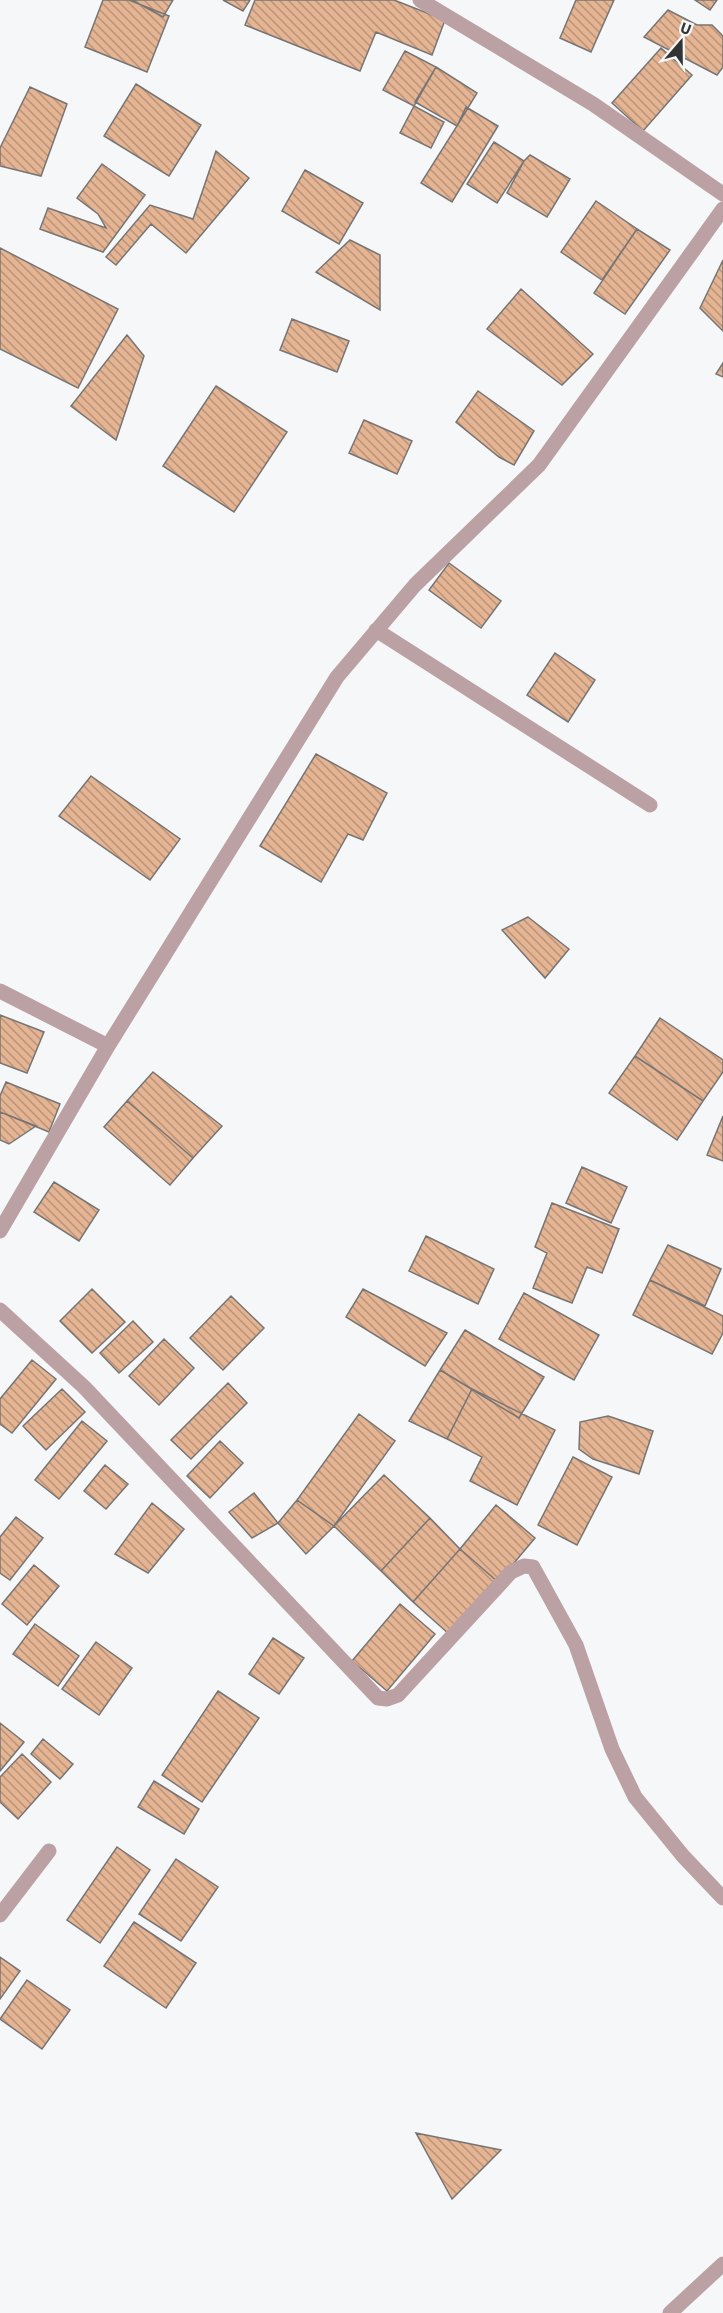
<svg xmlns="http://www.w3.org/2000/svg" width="723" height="2313" font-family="'Source Sans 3',sans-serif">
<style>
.building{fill:url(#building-back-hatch);stroke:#777574;stroke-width:1.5}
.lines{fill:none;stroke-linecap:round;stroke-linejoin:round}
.minor{stroke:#bca1a4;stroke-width:15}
</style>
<defs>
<pattern id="building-back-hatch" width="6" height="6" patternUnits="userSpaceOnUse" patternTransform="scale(1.5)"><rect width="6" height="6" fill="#e5b493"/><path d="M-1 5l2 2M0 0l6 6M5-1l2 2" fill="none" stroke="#ba9379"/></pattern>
</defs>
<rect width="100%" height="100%" fill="#f5f7f9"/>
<path class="building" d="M103 0H129L169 16 147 72 85 47Z
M132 0H173L163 17Z
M223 0H250L243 11Z
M255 0H394L445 20 432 55 376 32 360 71 245 25Z
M576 0H614L591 52 560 38Z
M695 0H717L710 10Z
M668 10 697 25H712L723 36V67L717 75 644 37Z
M661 48 692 75 643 131 612 103Z
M405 51 436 67 414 106 383 90Z
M436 67 477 93 457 126 415 102Z
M136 84 201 125 169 176 104 136Z
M30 87 67 104 41 176 0 166V148Z
M414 106 444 122 431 148 400 133Z
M466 107 498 126 452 202 421 183 457 126Z
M494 142 524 161 497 203 467 184Z
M216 151 249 178 186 253 151 224 116 265 106 257 150 205 193 219Z
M530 155 570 179 547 217 507 193 524 161Z
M102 164 145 195 103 252 40 229 48 208 106 228 98 214 77 198Z
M305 170 363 203 339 244 282 211Z
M596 201 637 229 602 280 561 252Z
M637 229 670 250 625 314 594 293Z
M350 240 380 255V310L316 272Z
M0 248 118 309 78 388 0 349Z
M723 260V331L700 308Z
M521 289 593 354 562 385 487 329Z
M292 319 349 341 337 372 280 350Z
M127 335 144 356 116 440 71 406Z
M723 363V377L716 374Z
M216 386 287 432 234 512 163 466Z
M478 391 534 431 514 465 499 457 456 422Z
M364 420 412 441 397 474 349 453Z
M449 563 501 601 481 628 429 590Z
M555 653 595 680 568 722 527 695Z
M316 754 387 793 363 840 348 834 321 882 260 846Z
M91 776 180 839 150 880 59 816Z
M528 917 569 949 545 978 502 930Z
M0 1015 44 1032 27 1073 0 1063Z
M660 1018 723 1060V1072L703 1101 635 1056Z
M635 1056 703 1101 677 1140 609 1093Z
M153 1072 222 1126 193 1158 127 1101Z
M6 1082 60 1104 49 1132 0 1112V1096Z
M127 1101 193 1158 170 1185 104 1127Z
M0 1112 36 1126 9 1144 0 1140Z
M723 1116V1161L707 1155Z
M582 1167 627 1187 611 1223 566 1203Z
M54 1182 99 1210 79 1241 34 1212Z
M552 1203 619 1229 602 1273 587 1267 572 1303 533 1288 547 1253 535 1247Z
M426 1236 494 1269 478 1304 409 1271Z
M668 1245 721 1269 705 1306 650 1280Z
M650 1280 723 1316V1333L712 1354 633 1315Z
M92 1289 125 1322 92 1353 60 1321Z
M363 1289 447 1333 425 1366 346 1317Z
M524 1293 599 1335 574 1380 499 1339Z
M231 1296 264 1328 223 1370 190 1338Z
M133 1321 153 1342 119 1373 100 1353Z
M465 1330 544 1377 519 1418 440 1370Z
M164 1339 194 1368 159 1405 129 1376Z
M32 1360 56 1379 12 1433 0 1424V1399Z
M440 1370 472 1389 447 1439 409 1421Z
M228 1383 247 1403 191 1459 171 1440Z
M62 1389 85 1412 46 1450 23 1426Z
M472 1389 555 1430 517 1505 470 1481 482 1457 447 1439Z
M359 1414 395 1441 334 1526 297 1500Z
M608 1416 653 1431 639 1474 593 1459 579 1449 580 1422Z
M82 1421 107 1441 59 1499 35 1480Z
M220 1441 243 1463 210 1498 187 1476Z
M573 1457 612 1477 577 1545 538 1525Z
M105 1465 128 1484 106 1509 84 1491Z
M384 1475 430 1518 381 1571 334 1526Z
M254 1493 278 1523 252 1538 229 1512Z
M297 1500 334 1526 306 1554 278 1523Z
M152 1503 184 1529 148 1573 115 1554Z
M496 1505 535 1538 498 1582 460 1549Z
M16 1517 43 1538 10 1580 0 1573V1537Z
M430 1518 460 1549 413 1602 381 1571Z
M460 1549 498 1582 449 1634 413 1602Z
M34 1565 59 1586 27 1625 2 1604Z
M400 1604 435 1634 387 1691 352 1661Z
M35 1624 79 1656 58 1686 13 1654Z
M273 1638 304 1658 279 1694 249 1674Z
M96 1642 132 1668 99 1715 62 1689Z
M218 1691 259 1718 202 1802 162 1775Z
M0 1723 24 1742 0 1771Z
M43 1739 73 1764 60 1779 31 1754Z
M22 1754 51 1782 18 1819 0 1802V1777Z
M154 1781 199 1809 184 1834 138 1807Z
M117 1847 150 1870 100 1943 67 1920Z
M176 1859 218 1887 181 1941 139 1914Z
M134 1922 196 1963 166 2008 104 1966Z
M0 1957 20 1971 0 1999Z
M27 1980 70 2010 42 2049 0 2019Z
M416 2133 501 2150 452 2199Z"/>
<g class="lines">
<path class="minor" d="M420 0 593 104 723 194
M376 630 650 805
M0 991 108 1046
M0 1231 108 1046 337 677 415 585 539 465 723 209
M0 1310 84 1387 378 1698 387 1699 398 1695 511 1572 524 1566 533 1567 576 1645 612 1749 635 1797 683 1856 723 1898
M0 1915 49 1851
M670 2313 723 2264"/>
</g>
<g transform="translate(681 42) rotate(20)" stroke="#f5f7f9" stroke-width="4.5" paint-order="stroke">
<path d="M0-4.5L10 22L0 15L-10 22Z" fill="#323333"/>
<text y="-9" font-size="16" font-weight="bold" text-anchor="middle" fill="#323333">U</text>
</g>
</svg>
